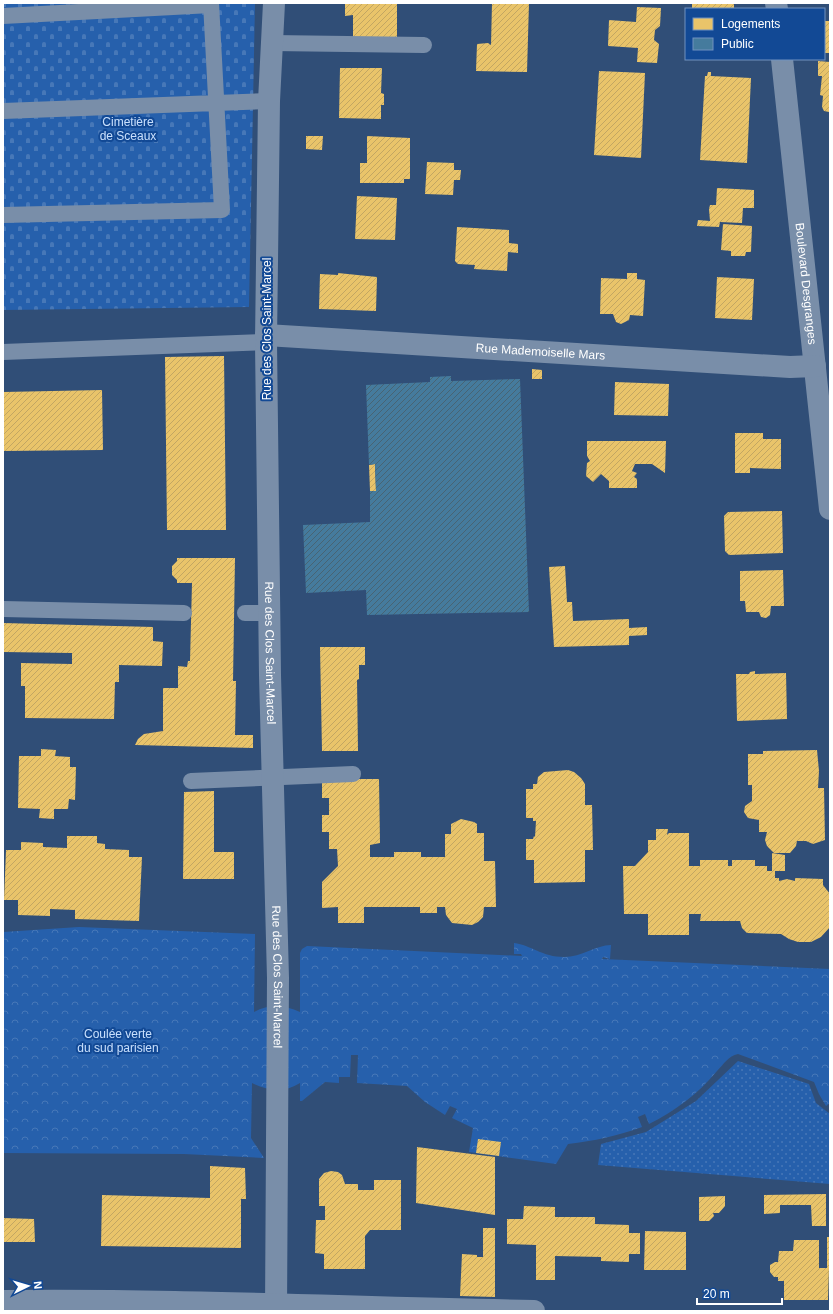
<svg xmlns="http://www.w3.org/2000/svg" width="833" height="1314" font-family="Helvetica,sans-serif">
<style>
.forest{fill:url(#forest-crowns)}
.cemetery{fill:url(#cemetery-stones)}
.garden{fill:url(#garden-dots)}
.homes{fill:url(#homes-hatch)}
.public{fill:url(#public-hatch)}
.lines{fill:none;stroke-linecap:round;stroke-linejoin:round}
.service{stroke:#798ea9;stroke-width:16}
.minor{stroke:#798ea9;stroke-width:22}
.labels{text-anchor:middle;stroke-width:4;stroke-linejoin:round;paint-order:stroke}
.park-label{font-size:12px;fill:#c9e0fd;stroke:#124995}
.street-label{font-size:12px;fill:#fff;stroke:#124995}
</style>
<defs>
<pattern id="forest-crowns" width="20" height="18" patternUnits="userSpaceOnUse"><rect width="20" height="18" fill="#2660ac"/><path d="M2 6a3 3 0 1 1 6 0M12 15a3 3 0 1 1 6 0" fill="none" stroke="#4778b8"/></pattern>
<pattern id="cemetery-stones" width="16" height="16" patternUnits="userSpaceOnUse"><rect width="16" height="16" fill="#2660ac"/><path d="M2 7V4a2 2 0 0 1 4 0v3zM10 15v-3a2 2 0 0 1 4 0v3z" fill="#4778b8"/></pattern>
<pattern id="garden-dots" width="8" height="8" patternUnits="userSpaceOnUse"><rect width="8" height="8" fill="#2660ac"/><path d="M2 2h.1M6 6h.1" fill="none" stroke="#4778b8" stroke-width="1.8" stroke-linecap="round"/></pattern>
<pattern id="homes-hatch" width="6" height="6" patternUnits="userSpaceOnUse"><rect width="6" height="6" fill="#e9c46a"/><path d="M-1 1l2-2M0 6l6-6M5 7l2-2" fill="none" stroke="#c2a662"/></pattern>
<pattern id="public-hatch" width="6" height="6" patternUnits="userSpaceOnUse"><rect width="6" height="6" fill="#457b9d"/><path d="M-1 1l2-2M0 6l6-6M5 7l2-2" fill="none" stroke="#486474"/></pattern>
</defs>
<rect width="100%" height="100%" fill="#304e77"/>
<path class="forest" d="M79 927 255 934 254 1012C270 1004 284 1005 300 1012V953L302 949 307 946 522 956 521 954H514V943C531 945 542 957 564 957 582 957 596 945 611 945L610 959 603 957 602 959 830 969V1103L826 1106 819 1094 814 1082 738 1054C728 1056 724 1064 717 1071 698 1094 675 1111 649 1124L645 1114 638 1117 642 1127C617 1136 594 1141 568 1144L556 1164 469 1152 473 1128 452 1118 457 1109 450 1106 445 1115 425 1102 407 1086 357 1083 358 1055H351L350 1077H339V1083L325 1082 302 1101H300V1083C284 1093 269 1091 252 1083L251 1138 264 1158 184 1154 3 1153V932Z"/>
<path class="cemetery" d="M3 3H255L249 307 3 310Z"/>
<path class="garden" d="M738 1061 809 1084 816 1103 830 1114V1184L598 1165 601 1144 646 1132 696 1101Z"/>
<path class="homes" d="M345 3H397V37H353V15L345 16Z
M492 3H529L527 72 476 71 477 44 488 43 491 45Z
M692 3H734V9H692Z
M637 7 661 8 660 26 655 30 654 40 659 44 657 63 637 62 638 48 608 46 609 20 636 22Z
M824 21H830V53H824Z
M818 61 830 62 829 112 824 111 822 107 823 96 820 95 822 76H818Z
M340 68H382L381 93 384 94V105H381V119L339 118Z
M599 71 645 73 641 158 594 155Z
M708 72H711V76L751 78 747 163 700 160 705 76H707Z
M306 136H323L322 150 306 149Z
M367 136 410 138V179H404V183H360V163H367Z
M427 162 454 163V170H461L460 180H454L453 195 425 194Z
M717 188 754 190V208H743L742 223 720 222 719 227 697 226 698 220 710 221 709 209 710 205H716Z
M357 196 397 198 395 240 355 239Z
M723 224 752 226 751 252H746L745 256H731V251L721 250Z
M457 227 509 230V243L518 244V253L508 252 507 271 474 269 475 265 458 264 455 261Z
M338 273 377 277 376 311 319 309 320 274 338 275Z
M627 273H637V279L645 280 643 316 630 315 629 320 621 324 616 322 613 314H600L601 278 627 279Z
M717 277 754 279 752 320 715 318Z
M224 356 226 530H167L165 357Z
M532 369 542 370V379H532Z
M615 382 669 384 668 416 614 415Z
M102 390 103 450 3 451V392Z
M735 433H763V439H781V469L750 468V473H735Z
M587 441H666L665 473 652 464H635L632 471 637 473 634 477 637 479V488H609V481L601 474 593 482 586 476 587 463 590 461 587 456Z
M375 464 376 491H370L369 465Z
M782 511 783 553 729 555 725 551 724 516 728 512Z
M177 558H235L233 681H236L235 735H253V748L135 745 138 739 144 734 163 731V688H178V666L187 667 188 661H190L192 583H177V580L172 575V566L177 561Z
M565 566 567 602H572L573 621 629 619V628L647 627V635L629 636V645L554 647 549 567Z
M783 570 784 606H771L770 615 766 618 761 617 759 612H746L745 601H740V571Z
M3 623 153 627V641L163 642 162 666 119 665V682H115L114 719 25 718V686H21V663L72 664V653L3 652Z
M320 647H365V665H359V679L357 680 358 751H322Z
M755 671V674L786 673 787 719 737 721 736 674H749L750 672Z
M41 749 56 750 55 756 70 757V767H76L75 800 69 799 68 809H54V819L39 818 40 809 18 808 19 756H41Z
M817 750 819 771 818 788H824L825 840 813 844 806 841H797L796 846 790 853H774L767 846 765 840 767 832H759V820L748 818 744 812 745 806 752 801V785H748V754H763V751Z
M568 770 574 772 581 778 585 784V805H592L593 850H585V882L534 883V860H526V839H533L534 836 535 837 536 821H533V818H526V789H533V784H537L538 777 544 772Z
M329 779H379L380 843 370 845V857H394V852H421V857H445V834H451V824L461 819 474 822 477 824V833H484V861H495L496 907H484L483 917 478 922 472 925 452 923 446 915 445 907H437V913H420V907H364V923H338V907L322 908V882L338 866 337 849H329V832H322V815H329V798H322V783Z
M214 791V852H234V879H183L184 792Z
M656 829H668L667 835 669 833H689V866H700V860H728V866H732V860H755V866H767V871H772V853L785 855V871H775V878H779V881L787 879 795 881V878L823 879V885L830 894V927L821 937 811 942H798L789 939 781 934 747 933 742 928 740 921H700L701 914H689V935H648V914H624L623 866H635L648 852V840H656Z
M67 836H97V843L105 844V849L129 850V857H142L139 921 75 919V910L50 909V916L18 915V900H4L6 850H21V842L43 843V847L67 848Z
M478 1139 501 1142 499 1156 476 1153Z
M417 1147 495 1157V1215L416 1203Z
M210 1166 245 1168 246 1199H241V1248L101 1246 102 1195 210 1198Z
M331 1171 338 1172 342 1175 345 1184H358V1190H374V1180H401V1230H370L365 1236V1269H324V1254L315 1253 316 1220H325V1206H319V1179L324 1173Z
M826 1194V1226H812L811 1205H780V1213L764 1214V1195Z
M725 1196V1206L719 1213H713L714 1216 709 1221H699V1197Z
M524 1206 555 1207V1217H595V1224L629 1225V1233H640V1254H629V1262L601 1261V1257L555 1256V1280H536V1245L507 1244V1219H523Z
M3 1218 34 1219 35 1242H3Z
M483 1228H495V1297L460 1296 462 1254 477 1255V1257H483Z
M645 1231 686 1232V1270H644Z
M827 1237H830L828 1300H784V1281H778V1277H774L770 1272V1265L775 1262H778L779 1251H793L794 1240H819V1268H827Z"/>
<path class="public" d="M451 376V381L520 379 529 612 367 615 366 590 306 593 303 525 370 522V491H376L375 464 369 465 366 385 430 382V377Z"/>
<g class="lines">
<path class="service" d="M3 16 211 5
M272 43 424 45
M3 111 269 101
M3 215 222 210 211 3
M3 352 266 342
M3 609 184 613
M245 613H269
M191 781 353 774"/>
<g class="minor">
<path id="s1" d="M274 3 269 101 266 342 270 675 278 978 276 1311"/>
<path d="M776 3 777 9"/>
<path id="s2" d="M782 59 830 509"/>
<path id="s3" d="M266 335 790 367 815 366"/>
<path d="M3 1301C180 1299 357 1308 534 1311"/>
</g>
</g>
<g class="labels">
<g class="park-label">
<text x="128" y="126">Cimetière<tspan x="128" dy="14">de Sceaux</tspan></text>
<text x="118" y="1038">Coulée verte<tspan x="118" dy="14">du sud parisien</tspan></text>
</g>
<g class="street-label">
<text dy="4" stroke="none"><textPath href="#s2" startOffset="226">Boulevard Desgranges</textPath></text>
<text transform="translate(267 329) rotate(-90)" y="4">Rue des Clos Saint-Marcel</text>
<text dy="4" stroke="none"><textPath href="#s3" startOffset="275">Rue Mademoiselle Mars</textPath></text>
<text dy="4" stroke="none"><textPath href="#s1" startOffset="650">Rue des Clos Saint-Marcel</textPath></text>
<text dy="4" stroke="none"><textPath href="#s1" startOffset="974">Rue des Clos Saint-Marcel</textPath></text>
</g>
</g>
<rect width="833" height="1314" fill="none" stroke="#ffffff" stroke-width="8"/>
<rect x="685" y="8" width="140" height="52" fill="#124995" stroke="#7192bf"/>
<rect x="693" y="18" width="20" height="12" fill="#e9c46a" stroke="#7192bf"/>
<text x="721" y="28" font-size="12" fill="#ffffff">Logements</text>
<rect x="693" y="38" width="20" height="12" fill="#457b9d" stroke="#7192bf"/>
<text x="721" y="48" font-size="12" fill="#ffffff">Public</text>
<g transform="translate(28 1286) rotate(85)" stroke="#124995" stroke-width="3" paint-order="stroke">
<path d="M0-3L7 15L0 10L-7 15Z" fill="#ffffff"/>
<text y="-6" font-size="11" font-weight="bold" text-anchor="middle" fill="#ffffff">N</text>
</g>
<path d="M697 1298v6h85v-6" fill="none" stroke="#ffffff" stroke-width="2"/>
<text x="703" y="1298" font-size="12" fill="#ffffff" stroke="#124995" stroke-width="3" paint-order="stroke">20 m</text>
</svg>
